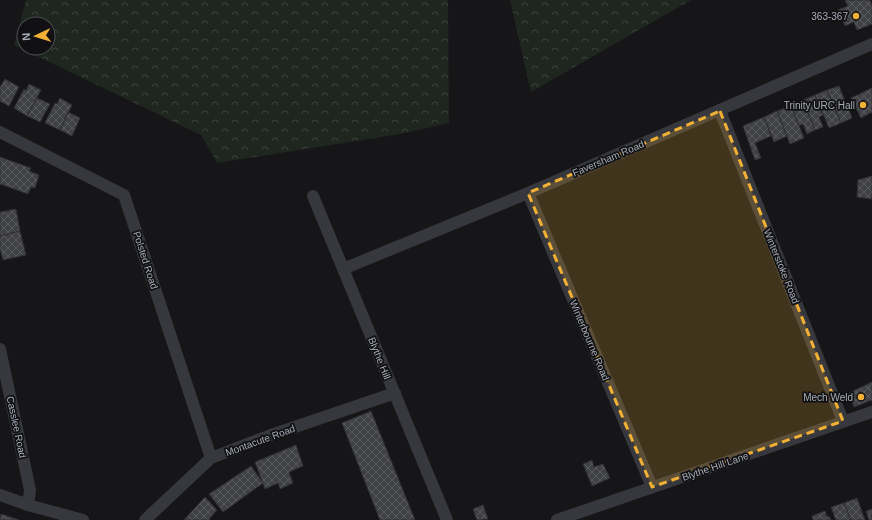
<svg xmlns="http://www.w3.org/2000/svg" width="872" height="520" font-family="Arial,sans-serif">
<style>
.forest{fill:url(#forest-crowns);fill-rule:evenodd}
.building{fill:url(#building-cross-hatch);stroke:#303034}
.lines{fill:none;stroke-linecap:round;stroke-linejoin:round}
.street{stroke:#37383d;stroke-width:12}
.marked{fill:#f2b134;fill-opacity:0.2;stroke:#f2b134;stroke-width:3;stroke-dasharray:8 5;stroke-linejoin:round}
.poi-dot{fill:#f2b134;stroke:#111113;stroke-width:1.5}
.labels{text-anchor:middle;stroke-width:3.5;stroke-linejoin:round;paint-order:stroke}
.poi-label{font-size:10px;fill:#a8adb8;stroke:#111113;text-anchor:end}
.street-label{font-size:10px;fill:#a8adb8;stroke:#111113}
</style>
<defs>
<pattern id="forest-crowns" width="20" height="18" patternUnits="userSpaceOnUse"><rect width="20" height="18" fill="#1e261f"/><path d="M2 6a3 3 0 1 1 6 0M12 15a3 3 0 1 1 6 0" fill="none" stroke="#3c433d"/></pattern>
<pattern id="building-cross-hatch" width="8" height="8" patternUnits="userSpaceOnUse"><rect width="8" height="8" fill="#404145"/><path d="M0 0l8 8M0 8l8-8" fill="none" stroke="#595a5e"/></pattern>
</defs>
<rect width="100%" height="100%" fill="#161618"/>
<path class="forest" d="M26 0H448L449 123 400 134 217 163 201 135 14 45ZM24 24H48V48H24Z
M510 0H691L531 92Z"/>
<path class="building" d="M845 0H870L872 5V24L857 30 854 22 845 26 838 10 848 6Z
M5 79 19 87 9 106 0 101V87Z
M29 84 41 90 27 116 14 108 24 89 26 91Z
M839 86 852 118 841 123 827 90Z
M872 88V112L861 118 851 98Z
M827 90 841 123 829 128 815 95Z
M815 95 823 115 819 117 823 127 815 130 803 100Z
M37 98 50 104 40 122 27 116Z
M60 98 72 105 60 130 45 123 55 103 57 104Z
M803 100 815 130 807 134 803 124 799 126 791 106Z
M791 106 804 138 790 144 777 111Z
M777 111 787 136 774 142 764 117Z
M68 112 80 118 72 136 60 130Z
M764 117 771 136 755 143 761 158 755 160 743 126Z
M0 157 31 168 29 171 39 175 35 188 31 187 28 194 0 184Z
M872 176V199L857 197 858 180Z
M16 209 20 231 0 236V212Z
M20 231 26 255 3 260 0 249V236Z
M872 382V400L854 407 849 393Z
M371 411 415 520H380L342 423Z
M296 445 303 466 289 472 293 483 280 489 278 483 265 489 255 462Z
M592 460 594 467 603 464 610 478 592 486 583 464Z
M251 466 263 483 223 512 209 494Z
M205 497 217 510 209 519 210 520H184Z
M857 498 865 520H851L844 503Z
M844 503 851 520H836L831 507Z
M483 505 488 519 477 520 473 509Z
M872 509V520H869L866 511Z
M825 511 827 517 829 516 831 520H813L812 516Z
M1 514 19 520H0Z"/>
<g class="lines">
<path class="street" d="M720 111 843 421
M0 132 124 195 211 458
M528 193 652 487
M313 196 447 520
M343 269 528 193 872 44
M0 349 30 490 28 505
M0 495 28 505 83 520
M145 520 211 458 271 435 395 393
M557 520 872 412"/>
</g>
<path class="marked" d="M720 111 843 421 652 487 528 193Z"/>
<g class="poi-dot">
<circle cx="856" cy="16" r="4"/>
<circle cx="863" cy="105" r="4"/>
<circle cx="861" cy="397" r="4"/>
</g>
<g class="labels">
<g class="poi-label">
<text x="848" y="20">363-367</text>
<text x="855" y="109">Trinity URC Hall</text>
<text x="853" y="401">Mech Weld</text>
</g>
<g class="street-label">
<text transform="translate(608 158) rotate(-23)" y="4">Faversham Road</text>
<text transform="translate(146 260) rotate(72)" y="4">Polsted Road</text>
<text transform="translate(782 266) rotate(68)" y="4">Winterstoke Road</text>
<text transform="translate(590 340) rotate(67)" y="4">Winterbourne Road</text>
<text transform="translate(380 358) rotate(68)" y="4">Blythe Hill</text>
<text transform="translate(17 427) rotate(78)" y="4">Casslee Road</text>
<text transform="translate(260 440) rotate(-20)" y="4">Montacute Road</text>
<text transform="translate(715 466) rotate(-19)" y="4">Blythe Hill Lane</text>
</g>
</g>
<g transform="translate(36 36) rotate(266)"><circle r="19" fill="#111113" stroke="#4d4f55"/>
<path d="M0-3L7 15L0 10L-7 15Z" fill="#f2b134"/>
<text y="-6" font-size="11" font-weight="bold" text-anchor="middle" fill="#a8adb8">N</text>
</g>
</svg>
